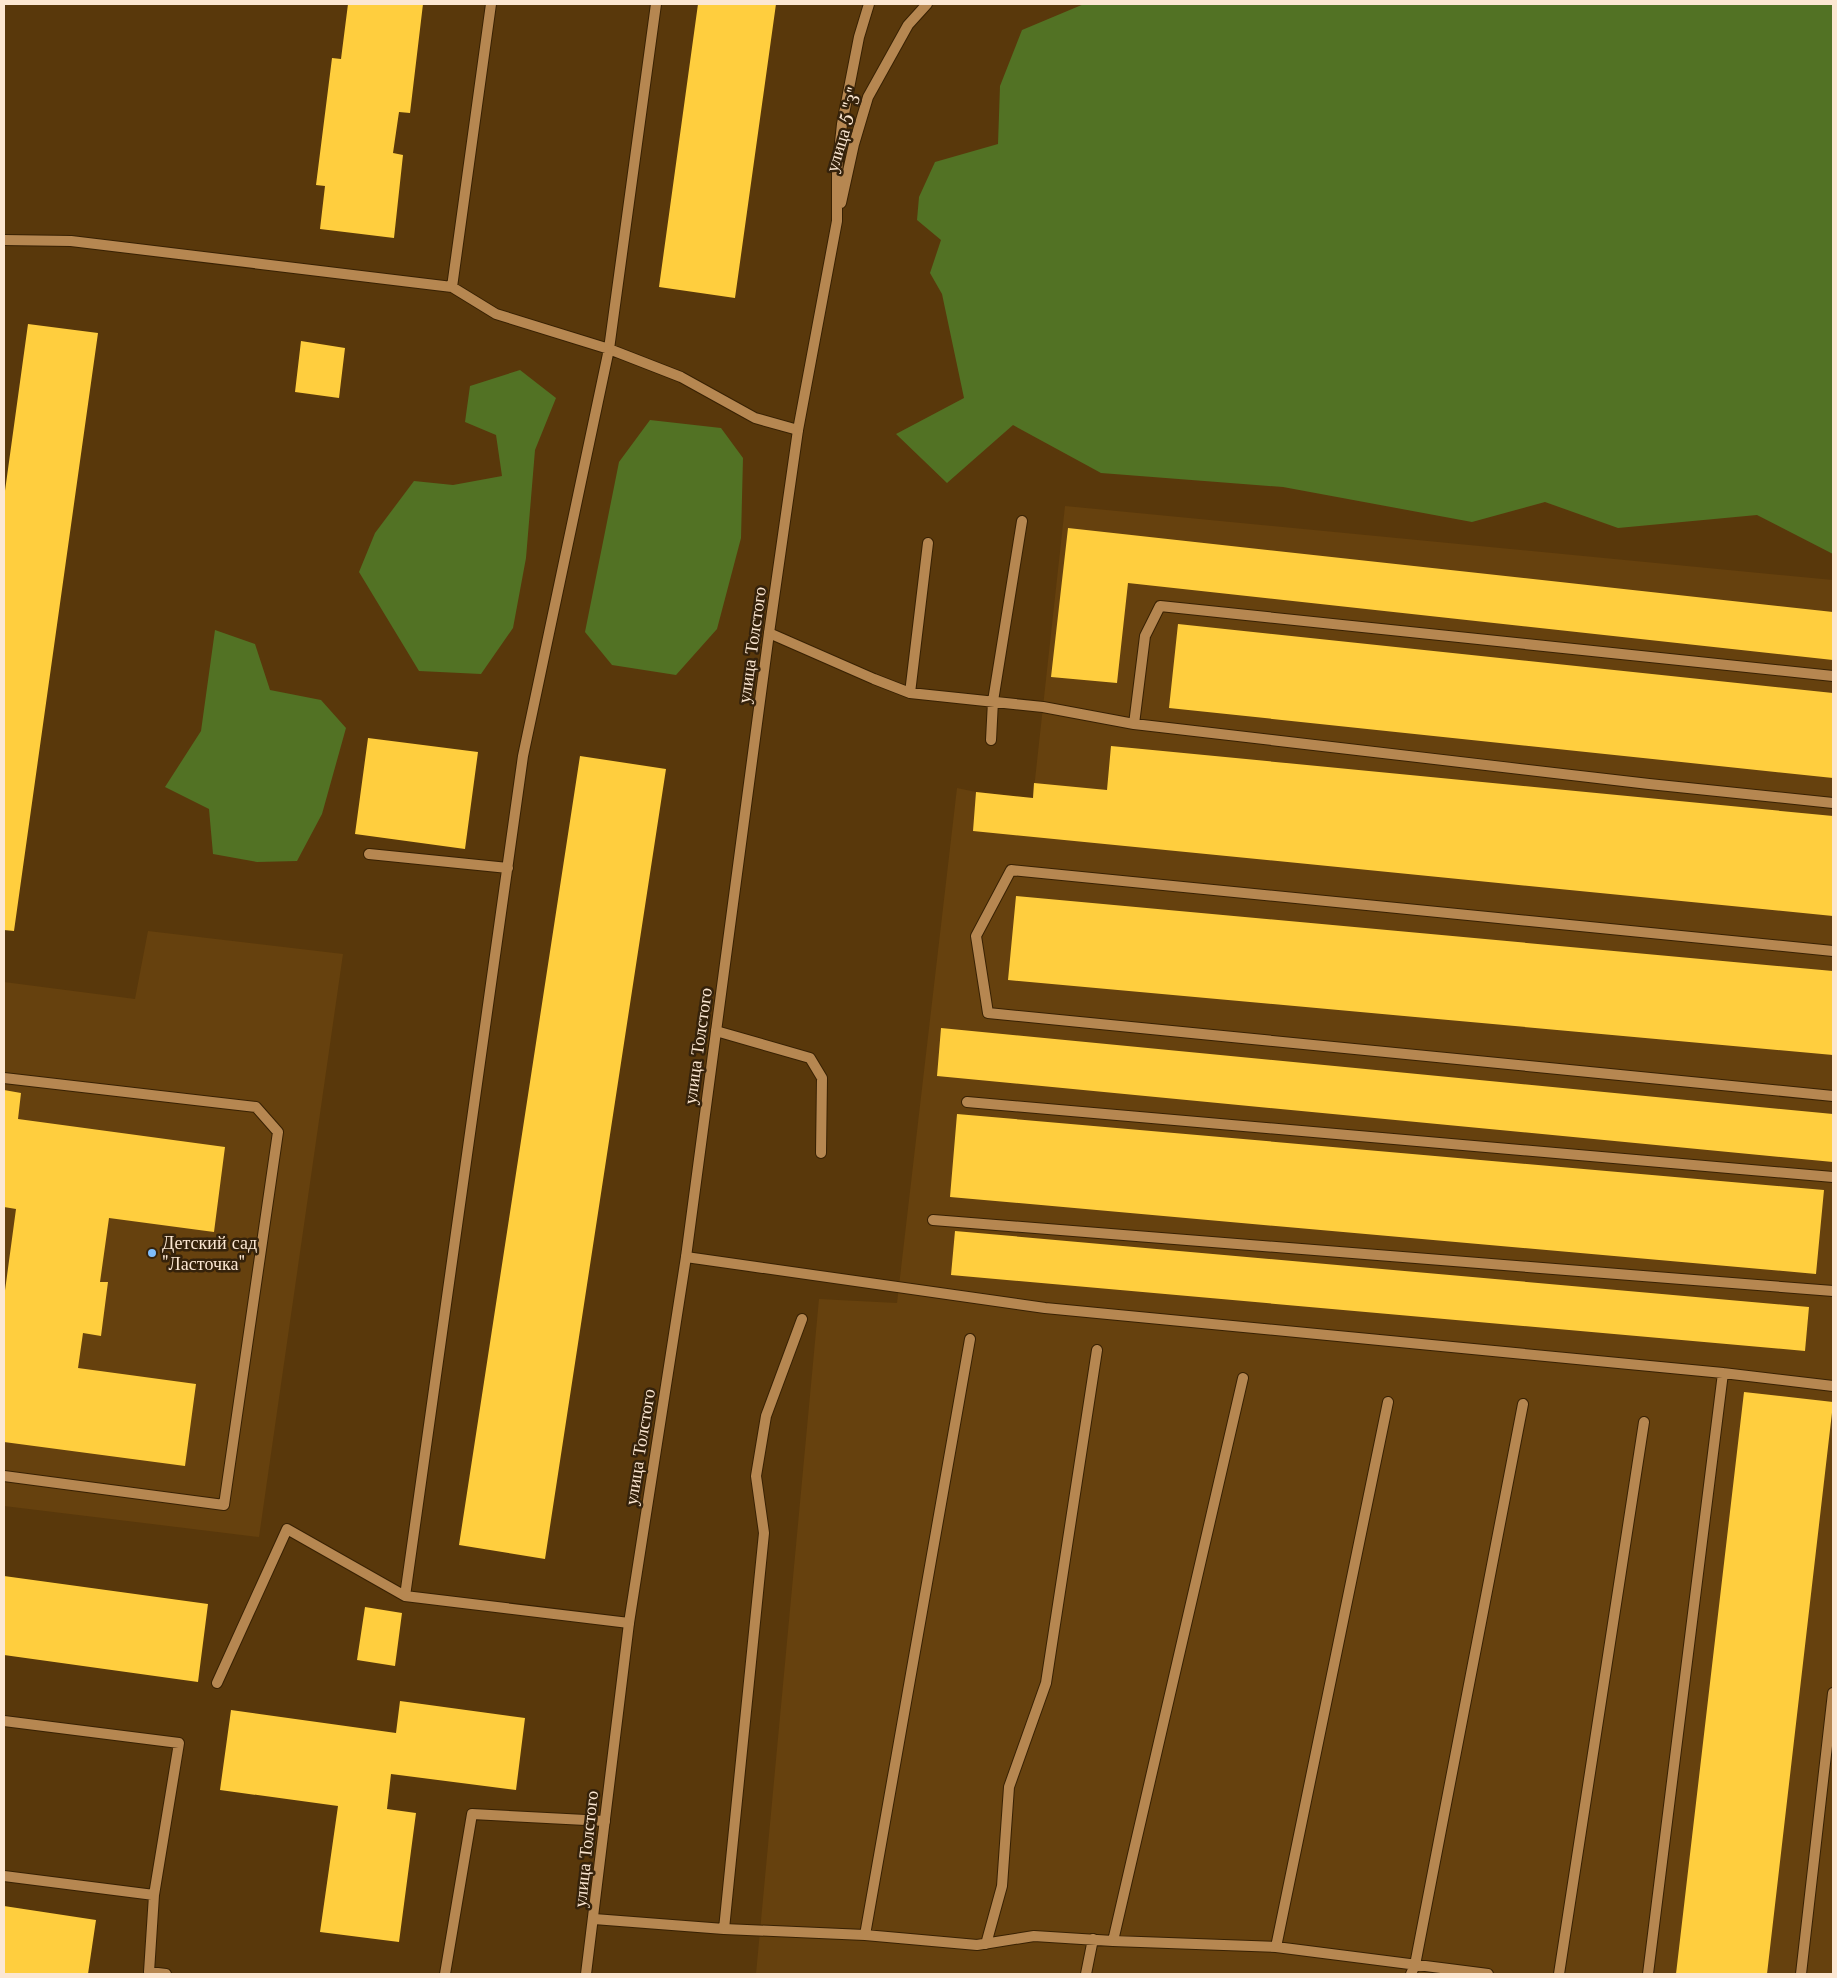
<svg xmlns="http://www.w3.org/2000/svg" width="1837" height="1978" font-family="'Libre Baskerville',serif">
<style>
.built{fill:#66410e}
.green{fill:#527224}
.building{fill:#ffce3e}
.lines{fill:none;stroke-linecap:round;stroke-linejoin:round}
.lane-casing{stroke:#382103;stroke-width:12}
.street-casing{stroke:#382103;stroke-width:12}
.lane{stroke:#b68751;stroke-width:10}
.street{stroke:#b68751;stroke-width:10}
.poi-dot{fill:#7fbdfa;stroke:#35220b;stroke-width:2}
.labels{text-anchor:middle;stroke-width:5;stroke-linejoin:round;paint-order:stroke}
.street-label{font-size:18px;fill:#fce7d2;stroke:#35220b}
.poi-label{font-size:18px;fill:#fce7d2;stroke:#35220b;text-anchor:start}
</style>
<rect width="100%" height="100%" fill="#59380b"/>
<path class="built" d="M1065 506 1833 580V1974H756L819 1299 897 1303 957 788 976 792 1033 798Z
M148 931 343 954 259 1537 4 1506V982L135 999Z"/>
<path class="green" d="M1084 4H1833V554L1757 515 1618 528 1545 502 1472 522 1283 487 1101 473 1013 425 947 483 896 434 964 398 942 294 930 273 941 240 917 220 919 197 935 162 998 144 1000 86 1022 30Z
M520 370 556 398 535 450 526 558 513 628 481 674 419 671 359 572 375 533 414 481 453 485 502 476 496 435 465 422 470 386Z
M650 420 721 428 743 458 741 538 717 629 676 675 612 665 585 632 619 462Z
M215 630 255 644 270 690 321 700 346 728 322 814 297 861 257 862 213 854 209 809 165 787 201 731Z"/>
<path class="building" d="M348 4H423L410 113 399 112 393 153 403 155 394 238 320 229 325 186 316 185 332 58 341 59Z
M698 4H776L735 298 659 287Z
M28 324 98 333 14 931 4 930V498Z
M301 341 345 348 339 398 295 392Z
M1068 528 1833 612V660L1128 583 1117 683 1051 677Z
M1178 624 1833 693V778L1169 708Z
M368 738 478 752 465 849 355 834Z
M1111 746 1833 816V916L973 831 976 792 1033 798 1034 783 1107 790Z
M580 756 666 769 545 1559 459 1545Z
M1016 896 1833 971V1055L1008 980Z
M941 1028 1833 1114V1162L937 1076Z
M4 1090 21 1093 18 1119 225 1147 214 1232 109 1218 100 1282H108L101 1336 83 1333 78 1368 196 1384 185 1466 4 1442V1298L16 1209 4 1207Z
M957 1114 1824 1190 1816 1274 950 1197Z
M955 1231 1809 1307 1805 1351 951 1275Z
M1744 1392 1833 1402V1404L1767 1974H1676Z
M4 1576 208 1604 198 1682 4 1655Z
M365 1607 402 1613 395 1666 357 1660Z
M400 1701 525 1718 516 1790 391 1774 387 1809 416 1813 399 1942 320 1932 338 1806 220 1790 231 1710 396 1733Z
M4 1906 96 1920 88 1974H4Z"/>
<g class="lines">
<g class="lane-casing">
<path id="lane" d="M4 240 71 241 452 287 496 314 609 349 681 377 755 418 798 430
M452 287 491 4
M769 633 874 679 910 693 1043 707 1134 724 1649 784 1833 803
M910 693 928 543
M1134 724 1145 636 1160 606 1833 676
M991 740 993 701 1022 521
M369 854 508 868
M1833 951 1011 870 976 936 988 1013 1833 1096
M716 1031 810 1058 822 1078 821 1153
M4 1078 256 1107 278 1132 224 1505 4 1476
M967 1102 1833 1177
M933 1220 1833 1291
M686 1257 1045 1308 1723 1373 1833 1386
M405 1596 523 756 609 349 656 4
M217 1683 287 1529 405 1596 629 1623
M4 1721 179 1743 154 1895 149 1972 166 1974
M4 1876 154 1895
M594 1919 724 1929 865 1935 977 1945 1034 1936 1113 1941 1276 1947 1488 1974
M724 1929 764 1533 756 1476 766 1416 802 1319
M865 1935 970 1339
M1113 1941 1243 1378
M986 1944 1002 1886 1009 1787 1046 1683 1097 1350
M1276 1947 1388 1402
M445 1974 472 1814 605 1821
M1086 1974 1093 1939
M1411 1974 1415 1965 1523 1404
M1559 1974 1644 1422
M1648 1974 1723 1373
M1801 1974 1833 1693"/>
</g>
<g class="street-casing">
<path id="street" d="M841 203 854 144 868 97 908 25 927 4
M586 1974 629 1623 686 1257 769 633 798 430 837 221V171L842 124 859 37 869 4"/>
</g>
<use href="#lane" class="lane"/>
<use href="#street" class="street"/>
</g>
<circle class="poi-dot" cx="152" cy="1253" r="5"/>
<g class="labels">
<g class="street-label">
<text transform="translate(844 130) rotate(-73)" y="6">улица 5 "З"</text>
<text transform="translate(752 645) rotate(-82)" y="6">улица Толстого</text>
<text transform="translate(698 1046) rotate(-82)" y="6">улица Толстого</text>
<text transform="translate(640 1447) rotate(-81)" y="6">улица Толстого</text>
<text transform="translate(586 1849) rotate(-84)" y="6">улица Толстого</text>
</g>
<g class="poi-label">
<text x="162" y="1249">Детский сад<tspan x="162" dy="21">"Ласточка"</tspan></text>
</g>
</g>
<rect width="1837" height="1978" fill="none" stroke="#fce7d2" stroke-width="10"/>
</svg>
